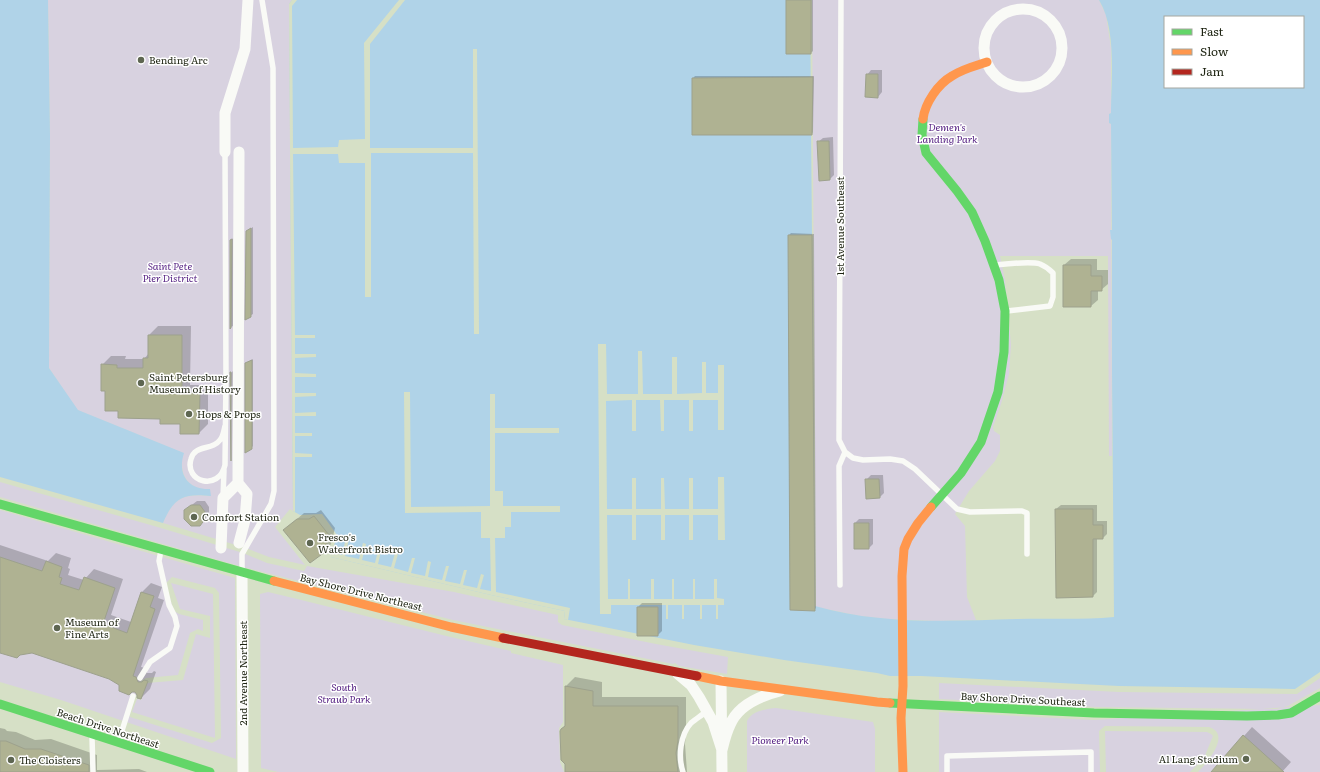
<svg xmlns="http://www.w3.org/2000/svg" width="1320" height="772" font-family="Literata,serif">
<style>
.green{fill:#d8d2e0;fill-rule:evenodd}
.water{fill:#b0d3e8;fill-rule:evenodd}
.pier{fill:#d6e0c6}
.shadow{fill:#0003}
.building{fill:#afb292;stroke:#9da18d}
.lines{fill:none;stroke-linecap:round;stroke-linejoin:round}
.lane{stroke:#f9faf6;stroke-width:5.5}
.street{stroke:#f9faf6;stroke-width:11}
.fast{stroke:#63d668;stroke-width:9}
.slow{stroke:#ff974d;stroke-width:9}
.jam{stroke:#b3261e;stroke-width:9}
.poi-dot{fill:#5e6651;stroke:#fff;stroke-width:1.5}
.labels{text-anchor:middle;stroke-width:3;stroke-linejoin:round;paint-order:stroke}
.poi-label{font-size:10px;fill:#1e2412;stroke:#fff;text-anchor:start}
.park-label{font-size:10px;font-style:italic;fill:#572384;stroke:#fff}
.street-label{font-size:10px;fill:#1e2412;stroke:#fff}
</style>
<rect width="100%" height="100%" fill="#d6e0c6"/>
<path class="green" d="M48 0H292L289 4 293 511 290 509 275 527 305 565 269 557 246 548 163 523C173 497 184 493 211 496 204 488 203 491 195 487 182 480 180 466 183 453L77 410 49 368 50 136Z
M812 0H1099L1106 15 1111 48V113L1109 114V123L1111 124 1112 456H1109L1108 256H1000L1005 280 1011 345 1009 374 1001 404 993 427 994 431 1000 435V451L995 461 969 491 955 514 965 526 967 597 976 620 936 621 887 619 860 616 816 607Z
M0 482 161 528 243 553 267 563 304 571 307 566 454 592 558 615V622L562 625 656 644 728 657 727 674 679 666 675 663 673 664 453 620 243 567 0 497Z
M0 510 235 578 236 759 61 700 0 682ZM172 577 215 588 219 593 221 738 212 743 130 717 126 710 131 698 136 695 141 681 146 678 178 675 190 633 198 629 203 631V620L179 614 174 611 165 584Z
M171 583 213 594 215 738 132 712 137 699 141 700 147 683 183 680 196 634 210 638V616L180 609Z
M268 592C349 611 430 633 511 651V653L563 665V722L559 728 560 762 564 772H278L261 768 260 594Z
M1320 678V688L1288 706 1277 709 1095 707 939 699V683L1119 692 1297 694Z
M1320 705V772H1198C1207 763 1232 734 1209 727L1105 726 1099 731 1100 772H939V712L1094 720Z
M776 708 873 722 875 729V772H747V721C752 711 766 709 776 708Z
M1105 731 1207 732 1211 734 1213 736 1204 758 1190 772H1106Z"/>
<path class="water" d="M0 0H48L50 136 49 368 78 410 184 453C177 474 188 490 210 489L211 496C184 493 174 497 163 523L0 477Z
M292 0H810L815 606C881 625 950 621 1017 619 1049 618 1082 620 1114 617L1112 372V240L1111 239 1110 230H1112L1111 124 1109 123V114L1111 113C1111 80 1117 29 1099 0H1320V672L1295 689 1119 686 921 676H890L877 673 784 660 694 645 564 619 565 611 491 595 331 557 337 535 322 514 300 515 293 511 289 4ZM1165 17H1303V87H1165Z"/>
<path class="pier" d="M292 0H297L292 6 293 148 338 147 339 140 365 139 364 43 399 0H405L370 44V148H473V49H477L479 334H474L473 153H371V297H365V163H339L338 154H293L295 335H315V338H295V354H316V357L295 358V373L316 374V377H295V393H316V396L295 397V413L316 412V416H295V433H312V436H295V453L312 454V457H295V512L293 511 290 154 289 4Z
M598 344H606L607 394H638V351H642L643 394H672V357H677V394L702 393V362H706V393H718V365H724V430H718V400H693V431H689V400H664V431H661L660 400H636V431H632V400L606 401 607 509H632V478H636V509H661V478H664L665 509H689V478H693V509H718V477H724L725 540H718V515H693V540H689V515H665V540H661V515H636V540H632V515H607L608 599H628V579H630V599H651V579H654V599H672V579H674V599H693V579H695V599H714V579H717V598L724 599V605H718V619H716V605H702V619H700V605H684V619H682V605H668V619H666V605H611V614H600Z
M404 392H410L411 507 490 506V394H495V428H559V433H495V491H503V506H560V512H511V527H505V538H495L496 592 570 608 568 620 564 619 565 611 491 595 331 557 332 552 342 555 346 538 349 539 345 556 359 559 363 543 366 544 362 560 375 563 379 547H382L378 564 391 567 395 553 398 554 394 568 408 572 412 558H415L411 573 425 576 428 561 431 562 428 577 442 580 446 566H449L445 581 460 584 464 570H467L463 585 477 588 481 574 484 575 480 589 491 591 490 538H481V512L405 513Z"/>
<path class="shadow" d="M787 0H813V51L811 53Z
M871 70H882V92L878 97 867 75Z
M695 76H814L813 132 812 134 693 78Z
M833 137 834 175 830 179 818 142 823 138Z
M253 227V314L250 316 247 231Z
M791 233 814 234 816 608 814 610 789 235Z
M233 238V326L231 327V241Z
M1071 259H1097V270H1108V284L1101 290H1098V300L1091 306 1064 265Z
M158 326H191L190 385H208V424L199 433 181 423 161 418 119 410 106 390 102 365 111 356H126L125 359H144L149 353V335Z
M253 359V446L251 448 248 362Z
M233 371 232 458V459L231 373Z
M871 475H883L884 493 880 497 866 480Z
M197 501H205L209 507V514L200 525 185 510Z
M1061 505H1097V521H1107V534L1103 538H1097V592L1093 596 1056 509Z
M321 510 335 528 331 544 324 551 284 530 304 513H316Z
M859 519H873V544L869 548 855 523Z
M0 545 48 561 56 553 71 558 68 568 70 569 68 575 84 580 94 569 123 579 111 615 131 622 142 592 151 583 162 587 158 598 164 600 141 667 145 668 147 673H152L154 671 156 672 150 689 141 698 135 691 109 678 32 652H0Z
M642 603H662V631L658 635 638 607Z
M575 677 602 682V697H686V731L685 744 687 772H566L562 729 566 725V686Z
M1252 727 1291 762 1282 772H1212Z
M0 728 5 729 7 731 16 732 35 740 51 739 97 755V770L139 769 147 772H0Z"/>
<path class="building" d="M786 0H811V54H786Z
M866 74H878V98L865 97Z
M813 77 812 135H692V78Z
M817 141H829L830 180 819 181Z
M251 228V317L245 320 246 231Z
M788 235H812L815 611 790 610Z
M232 239 231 328 230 329V240Z
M1063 265H1091V276H1102V291H1091V307H1063Z
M148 335H182V393H200L199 434H180V424H160V419L118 418V411H105V391H101V364L117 365V368H143V358H148Z
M252 360V449L245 453V363Z
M230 372H231V461L230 380Z
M865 479H879L880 498 866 499Z
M191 505H200L205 512V519L200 526H191L184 519V510Z
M1055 509H1093V525H1103V539H1093V597L1056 598Z
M314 516 329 535 325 552 310 563 283 530 297 519H309Z
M854 523H869V549H854Z
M0 557 42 571 46 561 62 567 59 577 62 578 60 584 79 590 84 577 115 588 103 624 127 633 141 592 154 596 150 607 155 609 133 676 136 677 138 682H142L144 680 148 681 141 699 137 698V695L135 692H132L129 695 119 691V685L109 679 32 653 20 655 17 658 0 653Z
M637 607H658V636H637Z
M565 686 593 691V706H678V741L676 753 678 772H565V764L561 760 560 731 561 729 565 726Z
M1243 735 1284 772H1211Z
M0 741H6L25 749H41L89 765V772H0Z"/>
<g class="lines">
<path class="lane" d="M841 0 839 440 845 452 853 458 863 460 890 459 903 461 915 469 957 509 970 512 1022 511 1027 513V554
M995 265C1005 264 1031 261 1040 264 1045 266 1049 269 1053 273V297L1050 306 1007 311
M225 426C224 430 223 437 220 440 212 451 195 444 191 459 184 482 219 492 225 465L226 375 225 152
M223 498 224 470
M242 571V554L271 504 274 491 273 68 262 0
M840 585 839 466 845 452
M140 678 150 662 170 648 177 626 175 617 169 605 159 561 161 550
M92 737 93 772
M119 740 133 696
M683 772C678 757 680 735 691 723 696 719 702 715 707 711
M947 772V756L1091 752V772"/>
<path class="street" d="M984 48a39 39 0 1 1 78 0a39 39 0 1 1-78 0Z
M225 152V113L245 49 248 0
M239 152 238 483 247 494 245 520 239 543
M221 548 223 498 238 483
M242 573 243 772
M678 674 691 685 699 697 713 722 722 750
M721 681 722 772
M722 750C724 742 726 733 730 725 738 705 760 696 780 691"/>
<path class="fast" d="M923 119 922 135 926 153 957 191 972 212 985 241 999 280 1005 311 1004 352 998 392 981 442 961 473 931 507
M0 504 274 581
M890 703 1094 713 1247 716 1278 715 1291 713 1320 696
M0 704 210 772"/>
<path class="slow" d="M923 119C925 103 938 84 952 76 962 69 975 66 987 62
M274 581 451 627 503 638
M697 676 721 681 877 702 890 703
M903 772 901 718 903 686 902 576 904 549 908 539 918 523 931 507"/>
<path class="jam" d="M503 638 697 676"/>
</g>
<g class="poi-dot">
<circle cx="141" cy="60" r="4"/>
<circle cx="141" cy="383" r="4"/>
<circle cx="189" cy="414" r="4"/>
<circle cx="194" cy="517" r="4"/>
<circle cx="310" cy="543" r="4"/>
<circle cx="57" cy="628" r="4"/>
<circle cx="1246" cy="759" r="4"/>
<circle cx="11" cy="760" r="4"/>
</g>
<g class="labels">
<g class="poi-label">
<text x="149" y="64">Bending Arc</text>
<text x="149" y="381">Saint Petersburg<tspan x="149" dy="12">Museum of History</tspan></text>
<text x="197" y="418">Hops &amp; Props</text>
<text x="202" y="521">Comfort Station</text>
<text x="318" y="541">Fresco's<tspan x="318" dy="12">Waterfront Bistro</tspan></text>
<text x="65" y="626">Museum of<tspan x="65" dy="12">Fine Arts</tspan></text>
<text x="1238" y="763" text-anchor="end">Al Lang Stadium</text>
<text x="19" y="764">The Cloisters</text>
</g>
<g class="park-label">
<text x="947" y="131">Demen's<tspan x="947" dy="12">Landing Park</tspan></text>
<text x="170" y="270">Saint Pete<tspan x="170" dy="12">Pier District</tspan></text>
<text x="344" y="691">South<tspan x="344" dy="12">Straub Park</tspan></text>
<text x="780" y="744">Pioneer Park</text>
</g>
<g class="street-label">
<text transform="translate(840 226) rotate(-90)" y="4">1st Avenue Southeast</text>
<text transform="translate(361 592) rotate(14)" y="4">Bay Shore Drive Northeast</text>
<text transform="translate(243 673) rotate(-90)" y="4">2nd Avenue Northeast</text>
<text transform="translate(1023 699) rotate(3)" y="4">Bay Shore Drive Southeast</text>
<text transform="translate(108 728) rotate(18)" y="4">Beach Drive Northeast</text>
</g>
</g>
<rect x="1164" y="16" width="140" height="72" fill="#ffffff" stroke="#a5a7a0"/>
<rect x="1172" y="29" width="20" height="6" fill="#63d668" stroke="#a5a7a0"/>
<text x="1200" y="36" font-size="12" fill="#1e2412">Fast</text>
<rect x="1172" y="49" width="20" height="6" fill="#ff974d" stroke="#a5a7a0"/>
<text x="1200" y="56" font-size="12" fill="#1e2412">Slow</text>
<rect x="1172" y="69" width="20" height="6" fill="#b3261e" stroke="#a5a7a0"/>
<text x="1200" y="76" font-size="12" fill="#1e2412">Jam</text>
</svg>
